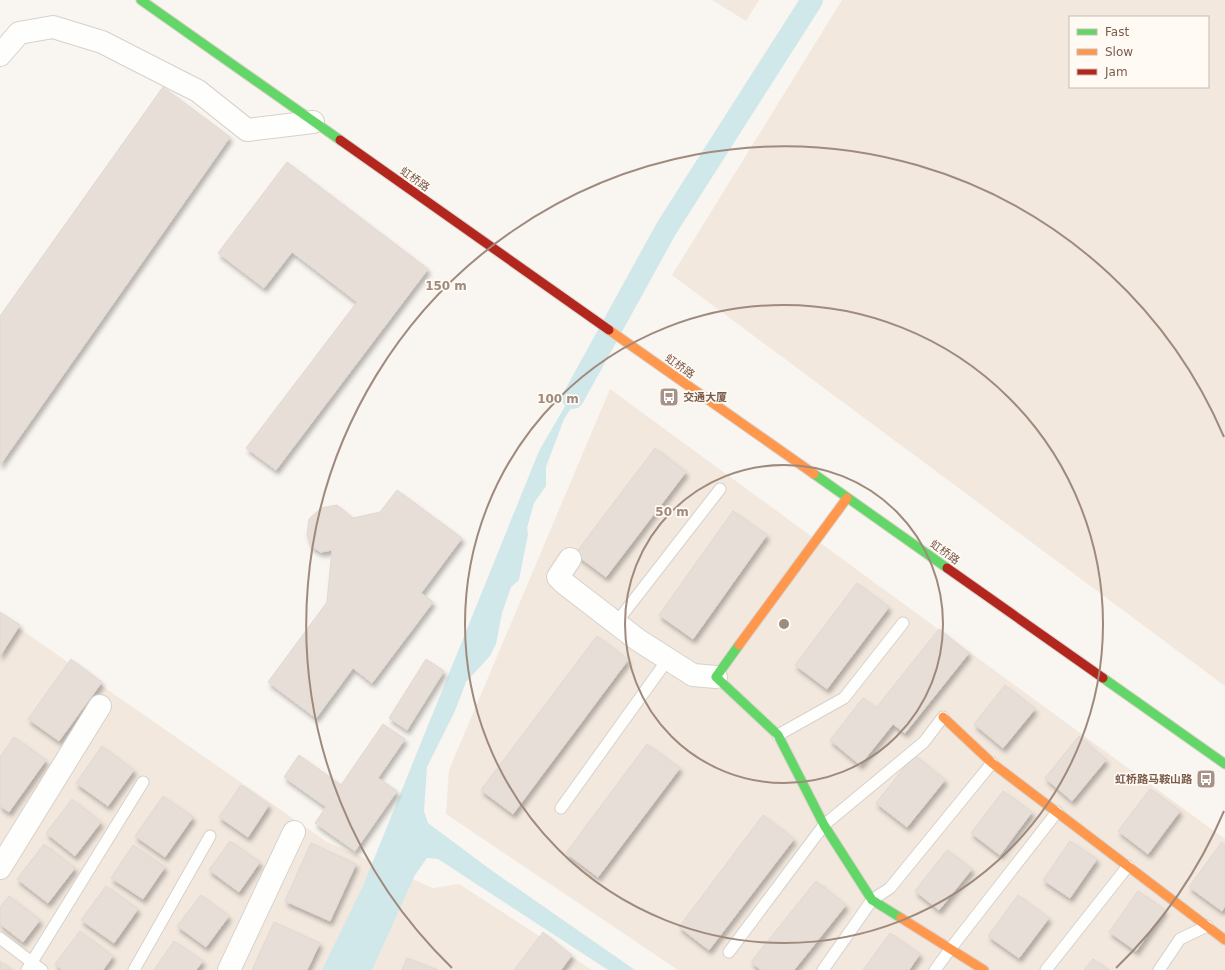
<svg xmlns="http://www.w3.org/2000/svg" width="1225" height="970" font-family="'DejaVu Sans','Noto Sans SC',sans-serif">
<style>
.residential{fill:#f2e8de;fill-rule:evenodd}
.water{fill:#d0e8ea}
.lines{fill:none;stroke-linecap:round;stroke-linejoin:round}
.canal{stroke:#d0e8ea;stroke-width:22}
.building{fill:#e6ded7;stroke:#e2d8d2;filter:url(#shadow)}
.lane-casing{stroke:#d7d1cb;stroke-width:13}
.street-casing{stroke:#d7d1cb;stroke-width:24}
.fast-casing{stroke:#d9d2cb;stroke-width:11}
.slow-casing{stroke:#d9d2cb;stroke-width:11}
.jam-casing{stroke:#d9d2cb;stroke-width:11}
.lane{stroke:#fefefd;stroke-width:11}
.street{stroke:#fefefd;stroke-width:22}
.fast{stroke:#63d668;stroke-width:9}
.slow{stroke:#ff974d;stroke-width:9}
.jam{stroke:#b3261e;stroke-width:9}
.ring{fill:none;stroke:#9f8a7d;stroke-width:2}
.labels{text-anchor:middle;stroke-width:3.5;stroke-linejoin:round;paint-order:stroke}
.street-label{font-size:11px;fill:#7a5c4d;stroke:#fffaf3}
.poi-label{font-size:11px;font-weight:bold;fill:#7a5c4d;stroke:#fffaf3;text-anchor:start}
.centre{fill:#9f8a7d;stroke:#fffaf3;stroke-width:2}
.ring-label{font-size:12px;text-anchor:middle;font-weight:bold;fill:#9f8a7d;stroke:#fffaf3;stroke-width:3.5;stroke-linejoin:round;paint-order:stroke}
</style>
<defs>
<filter id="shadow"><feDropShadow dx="2.5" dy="4.5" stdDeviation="2" flood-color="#0004"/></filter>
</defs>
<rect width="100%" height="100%" fill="#f9f5f0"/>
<path class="residential" d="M712 0H759L746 21Z
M842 0H1225V686L672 275ZM1070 17H1208V87H1070Z
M610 389 1225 839V970H678L446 814 449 770Z
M0 615 327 842 433 888 459 884 592 970H0Z"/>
<path class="water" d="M586 370 593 375 564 419 546 467V486L534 503 527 528 528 534 519 580 511 587 502 613 496 644 490 656 466 682 455 711 427 767 424 811 428 823 491 870 635 970H608L438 859 427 858 415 875 372 970H322L363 886 539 451Z"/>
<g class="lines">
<path class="canal" d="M573 398 666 229 812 0"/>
</g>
<path class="building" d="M163 87 230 137 0 465V316Z
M287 162 428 269 276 470 246 448 357 302 292 252 264 288 218 253Z
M655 448 686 472 606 577 575 554Z
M397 490 462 538 421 593 433 602 372 683 353 668 316 718 268 682 327 602 332 550 321 552 312 547 307 535 309 519 321 508 337 505 353 518 380 512Z
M733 511 767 535 693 639 659 615Z
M857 583 889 607 827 689 795 665Z
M0 612 20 625 0 656Z
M939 629 969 653 905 733 893 724 860 765 830 740 863 698 876 708Z
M597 636 628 660 513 814 481 790Z
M71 659 102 682 59 741 28 719Z
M426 659 444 671 407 730 389 718Z
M1005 685 1035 709 1003 748 974 724Z
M383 724 405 739 378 778 397 791 355 851 315 823 326 807 284 777 299 755 341 785Z
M1079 736 1106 760 1072 801 1045 778Z
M14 737 46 760 9 812 0 806V757Z
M647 744 680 768 598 877 566 853Z
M102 746 134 770 108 806 76 783Z
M914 755 945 780 907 827 876 803Z
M241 785 269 805 248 837 219 817Z
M1150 789 1180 811 1148 854 1118 831Z
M1003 791 1032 812 1000 855 971 833Z
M163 796 193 817 165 857 135 836Z
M72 799 101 822 75 856 46 833Z
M763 815 794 839 709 950 679 927Z
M230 841 260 862 239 892 209 870Z
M1070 841 1097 859 1070 898 1043 880Z
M1222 842 1225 845V906L1222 911 1189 887Z
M311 843 356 864 330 921 285 901Z
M44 844 75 868 48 903 17 879Z
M133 845 165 867 143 899 111 878Z
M947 850 972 869 939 910 915 891Z
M816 881 846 905 794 970H761L751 962Z
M106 886 138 909 114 943 81 920Z
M1138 891 1165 910 1136 951 1109 932Z
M201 895 229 916 206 947 177 926Z
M1018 895 1049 918 1019 958 988 936Z
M9 896 40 920 23 942 0 924V907Z
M274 922 320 943 307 970H252Z
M80 931 113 956 103 970H62L55 964Z
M543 932 572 955 561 970H514Z
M890 933 920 954 909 970H863Z
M174 941 203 961 196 970H154Z
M407 958 438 970H402Z
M1093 959 1109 970H1084Z
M0 961 10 968 9 970H0Z"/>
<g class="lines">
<g class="lane-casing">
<path id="lane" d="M616 623 720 489
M778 735 844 698 903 623
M561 808 668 659
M0 938 42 970
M729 952 824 825 924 742 943 717
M27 970 143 782
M134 970 210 836
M823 970 872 900 890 888 992 763
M935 970 951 948 1057 812
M1046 970 1128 866
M1159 970 1180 939 1207 926"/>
</g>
<g class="street-casing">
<path id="street" d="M0 55 19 33 53 27 102 42 198 91 247 130 313 122
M570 559 558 577 564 583 638 640 693 675 716 677
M0 868 100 706
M229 970 294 832"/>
</g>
<g class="fast-casing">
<path id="fast" d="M141 0 340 140
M814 474 947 568
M739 645 716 677 778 735 824 825 872 900 901 918
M1103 678 1225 764"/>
</g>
<g class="slow-casing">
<path id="slow" d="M609 330 814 474
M739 645 847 498
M943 717 992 763 1225 940
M901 918 984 970"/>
</g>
<g class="jam-casing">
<path id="jam" d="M340 140 609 330
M947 568 1103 678"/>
</g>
<use href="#lane" class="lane"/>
<use href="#street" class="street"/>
<use href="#fast" class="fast"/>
<use href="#slow" class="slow"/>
<use href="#jam" class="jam"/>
</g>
<g class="ring">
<circle cx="784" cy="624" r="159"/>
<circle cx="784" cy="624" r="319"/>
<path d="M1224 811A478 478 0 0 1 1116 968M452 968A478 478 0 1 1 1224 437"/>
</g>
<defs>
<g id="bus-square" transform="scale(1)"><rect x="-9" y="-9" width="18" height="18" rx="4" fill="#a69286" stroke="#fffaf3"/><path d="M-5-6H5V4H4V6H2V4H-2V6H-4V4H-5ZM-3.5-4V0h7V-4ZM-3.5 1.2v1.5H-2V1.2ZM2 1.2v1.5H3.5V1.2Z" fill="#fff"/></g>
</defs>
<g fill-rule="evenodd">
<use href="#bus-square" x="669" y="397"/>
<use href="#bus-square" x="1206" y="779"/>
</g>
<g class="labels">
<g class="street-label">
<text transform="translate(415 179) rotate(35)" y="4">虹桥路</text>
<text transform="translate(680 366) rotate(35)" y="4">虹桥路</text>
<text transform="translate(945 552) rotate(35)" y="4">虹桥路</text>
</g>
<g class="poi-label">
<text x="683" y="401">交通大厦</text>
<text x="1192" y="783" text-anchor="end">虹桥路马鞍山路</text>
</g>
</g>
<circle cx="784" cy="624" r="6" class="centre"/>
<g class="ring-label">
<text x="446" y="290">150 m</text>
<text x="558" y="403">100 m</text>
<text x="672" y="516">50 m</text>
</g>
<rect x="1069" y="16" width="140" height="72" fill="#fffaf3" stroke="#cabbb1"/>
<rect x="1077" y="29" width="20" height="6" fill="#63d668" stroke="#cabbb1"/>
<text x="1105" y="36" font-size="12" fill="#7a5c4d">Fast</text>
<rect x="1077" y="49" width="20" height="6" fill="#ff974d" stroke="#cabbb1"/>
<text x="1105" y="56" font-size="12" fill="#7a5c4d">Slow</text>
<rect x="1077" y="69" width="20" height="6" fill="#b3261e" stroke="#cabbb1"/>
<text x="1105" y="76" font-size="12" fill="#7a5c4d">Jam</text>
</svg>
